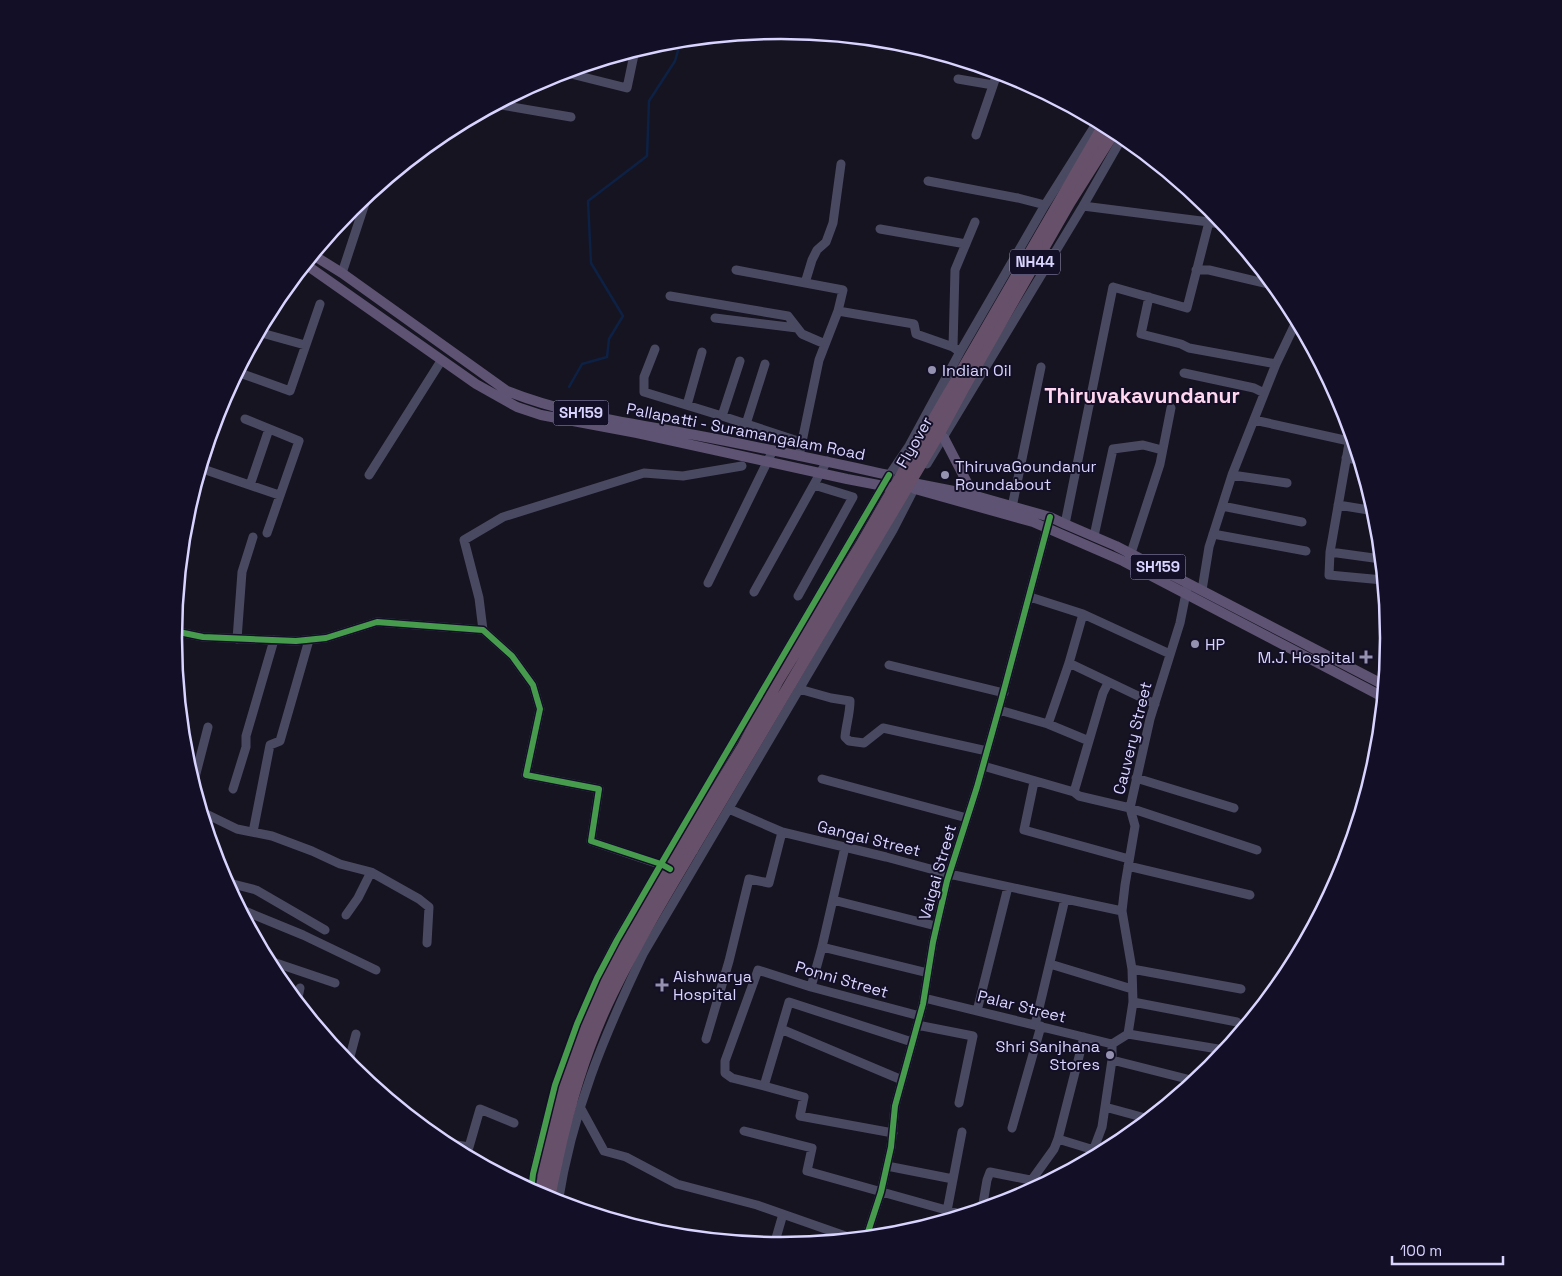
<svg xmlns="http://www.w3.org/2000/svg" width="1562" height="1276" font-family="'Space Grotesk',sans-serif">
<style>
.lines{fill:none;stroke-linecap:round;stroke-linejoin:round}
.stream{stroke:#0d2144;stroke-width:2.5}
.minor{stroke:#4a4962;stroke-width:9}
.major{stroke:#5e5373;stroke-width:10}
.highway{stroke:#67516a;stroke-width:12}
.highway-bridge{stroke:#67516a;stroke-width:12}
.cycleway-casing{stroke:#130f26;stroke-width:9}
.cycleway{stroke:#469c4c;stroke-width:6}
.poi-dot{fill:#9591b1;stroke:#130f26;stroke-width:2}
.labels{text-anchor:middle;stroke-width:4;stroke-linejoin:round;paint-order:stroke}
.shield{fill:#130f26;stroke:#9e99be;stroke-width:1}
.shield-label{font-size:15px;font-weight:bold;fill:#d9d4ff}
.poi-label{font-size:16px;fill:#d9d4ff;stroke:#130f26;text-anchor:start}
.street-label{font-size:16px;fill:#d9d4ff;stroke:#130f26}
.district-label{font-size:21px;font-weight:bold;fill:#ffd6f0;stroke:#130f26}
.rim{fill:none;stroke:#d9d4ff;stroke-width:2.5}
</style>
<rect width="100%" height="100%" fill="#161421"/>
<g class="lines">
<path class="stream" d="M569 387 582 364 607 357 609 339 623 316 591 263 588 201 647 156 649 101 675 61 681 40"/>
<path class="minor" d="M661 42 666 43
M563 72 627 88 635 50
M958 79 993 85
M502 101 501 105 571 117
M976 135 998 71
M928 181 1018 198 1045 205
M1212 209 1209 222 1225 225
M880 229 966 244
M736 270 843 290 838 311 819 360 799 456
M1196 270H1209L1273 285
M342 273 368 194
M805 283 812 260 817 250 826 242 833 223 841 164
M670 296 788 316 802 334 825 344
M1149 297 1141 334 1181 344 1189 348 1276 364
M838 311 914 324 916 334 953 347 960 352
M715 318 797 328
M258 332 305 345
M953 347 955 270 975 222
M655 349 644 377V392L722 416 801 442
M237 372 290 391 320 304
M1184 373 1254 388 1264 393
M687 405 702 352
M722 416 740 361
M245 419 299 441 267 533
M1254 420 1349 441
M217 423 224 396
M746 424 765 364
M1351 432 1330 552 1329 575 1383 580
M1346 458 1359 460
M927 464 1083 206 1123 136
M200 468 279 495
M203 469 217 423 214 422
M892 471 909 446 960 352 1045 205 1098 121
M369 475 441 361
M1232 475 1287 483
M250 485 269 429
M1338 505 1375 511
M1222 506 1302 522
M1012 507 1041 367
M1065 524 1113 287 1187 308 1209 222 1083 206
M1213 534 1306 551
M1094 536 1113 449 1143 445 1162 450
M1330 552 1381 559
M1131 553 1160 464 1171 408
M708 583 773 450
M1202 590 1209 547 1232 475 1276 364 1297 320
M754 592 827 461
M798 596 853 497 814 485
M1030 597 1083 614 1170 654
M483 630 479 598 464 540 503 517 644 473 683 476 742 466
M174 631 203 637 296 641 326 638 377 622 483 630 512 656 533 685 540 709 526 775 599 789 591 841 665 866
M237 639 242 572 253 537
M1069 663 1155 704
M889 665 1004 693
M799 689 831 698 850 701C850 714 846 725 845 737L849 741 864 743 883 728 987 751
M999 710 1048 724 1089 741
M1048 724 1069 663 1083 614
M983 766 1074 792 1079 796 1130 808 1257 850
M1136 778 1234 808
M822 779 967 818
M1034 782 1024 830 1129 859
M193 785 208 727
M233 789 246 747V736L274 640
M1074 792 1103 693 1108 683
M729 809 782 832 886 857 949 874 1122 911
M202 812 237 829 272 836 312 851 340 864 371 872 419 899 429 907 427 943
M253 832 270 745 280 741 309 640
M217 863V862
M1128 866 1250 895
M225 882 256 890 325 930
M833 900 936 926
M240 909 303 935 376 970
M346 915 358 898 371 872
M822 947 928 973
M267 960 335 983
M1050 964 1132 989
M1132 969 1241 989
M811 987 822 947 845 847
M924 998 1112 1044
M297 1002 300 988
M1133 1002 1237 1022
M977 1011 1008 887
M917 1025 973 1036 959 1103
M1035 1025 1065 899
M781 1029 902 1080
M1128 1034 1218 1049
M706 1039 729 961 749 879 769 883 782 832
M912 1042 789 1002 764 1086 732 1078 725 1073V1061L758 970 811 987 920 1016
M1112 1060 1195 1081
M348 1064 356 1034
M764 1086 804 1097 800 1116 893 1133
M580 1107 604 1151 626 1157 677 1184 757 1205 854 1239
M1105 1107 1149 1119
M1012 1128 1041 1026
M744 1131 812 1148 807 1171 964 1215
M1058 1139 1094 1150
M439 1140 450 1144 449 1147
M450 1144 469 1147 480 1109 514 1123
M1090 1159 1102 1127 1112 1060V1044L1128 1034 1133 1002 1132 969 1122 911 1125 885 1135 826 1130 808 1150 719 1180 623 1187 588
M887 1166 953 1179
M1031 1181 1054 1149 1058 1139 1084 1037
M531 1191C534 1169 539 1148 545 1127 561 1062 585 1000 617 940L885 482
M558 1203C572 1112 604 1036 643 954L893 530 912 493
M982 1209 987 1180 990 1172 1045 1183
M947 1211 962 1132
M866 1238 881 1192 891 1147 895 1106 923 1004 933 942 947 881 977 787 1001 701 1050 517
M774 1245 783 1214"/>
<path class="major" d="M313 255 342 273 507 391C567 415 632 423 695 435 760 447 824 461 889 475
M305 264 476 384 517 407 541 415 637 433 847 479 889 487
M944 438 974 496
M918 484 969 494 1050 517 1065 524 1116 546 1384 685
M915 489 1033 522 1123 561 1383 697"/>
<path class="highway" d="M1099 134 1105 125
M965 385 1069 203 1115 130
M541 1196C550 1121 580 1028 616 962 638 922 662 883 684 843
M549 1200C551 1185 555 1170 558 1155 570 1100 587 1044 612 993 636 944 664 897 692 850"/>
<path class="highway-bridge" d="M684 843 743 747 778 680 860 547 1099 134
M692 850 939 433 965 385"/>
<g class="cycleway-casing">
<path id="cycleway" d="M174 631 203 637 296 641 326 638 377 622 483 630 512 656 533 685 540 709 526 775 599 789 591 841 661 864 670 869
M531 1191 533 1174 555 1085 577 1024 597 978 617 940 661 864 889 475
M866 1238 881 1192 891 1147 895 1106 923 1004 933 942 947 881 977 787 1001 701 1050 517"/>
</g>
<use href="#cycleway" class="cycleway"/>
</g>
<g class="poi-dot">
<circle cx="932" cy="370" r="5"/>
<circle cx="945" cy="475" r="5"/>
<circle cx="1195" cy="644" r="5"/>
<path d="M1363.5 649.5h5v5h5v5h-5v5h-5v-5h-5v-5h5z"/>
<path d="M659.5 977.5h5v5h5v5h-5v5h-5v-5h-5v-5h5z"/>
<circle cx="1110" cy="1055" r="5"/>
</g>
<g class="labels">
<g class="shield">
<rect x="1010" y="249.5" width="50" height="25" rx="4"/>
<rect x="553.5" y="400.5" width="55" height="25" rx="4"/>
<rect x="1130.5" y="554.5" width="55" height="25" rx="4"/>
</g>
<g class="shield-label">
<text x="1035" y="267">NH44</text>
<text x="581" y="418">SH159</text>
<text x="1158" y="572">SH159</text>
</g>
<g class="poi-label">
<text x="942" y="376">Indian Oil</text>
<text x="955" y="472">ThiruvaGoundanur<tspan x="955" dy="18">Roundabout</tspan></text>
<text x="1205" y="650">HP</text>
<text x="1355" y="663" text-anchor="end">M.J. Hospital</text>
<text x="673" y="982">Aishwarya<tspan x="673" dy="18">Hospital</tspan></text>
<text x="1100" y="1052" text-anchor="end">Shri Sanjhana<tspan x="1100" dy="18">Stores</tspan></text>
</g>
<g class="street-label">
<text transform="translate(746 431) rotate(11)" y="6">Pallapatti - Suramangalam Road</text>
<text transform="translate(914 442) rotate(-60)" y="6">Flyover</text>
<text transform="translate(1132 738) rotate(-76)" y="6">Cauvery Street</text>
<text transform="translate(869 838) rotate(14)" y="6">Gangai Street</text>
<text transform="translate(937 872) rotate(-74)" y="6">Vaigai Street</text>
<text transform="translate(842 979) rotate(16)" y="6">Ponni Street</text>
<text transform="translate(1022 1006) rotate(14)" y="6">Palar Street</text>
</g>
<g class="district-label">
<text x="1142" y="403">Thiruvakavundanur</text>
</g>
</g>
<path d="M0 0H1562V1276H0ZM182 638a599 599 0 1 1 1198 0a599 599 0 1 1-1198 0Z" fill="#130f26" fill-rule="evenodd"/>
<path class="rim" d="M182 638a599 599 0 1 1 1198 0a599 599 0 1 1-1198 0Z"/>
<path d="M1392 1256v8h111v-8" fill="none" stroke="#d9d4ff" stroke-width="2.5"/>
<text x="1400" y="1256" font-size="15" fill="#d9d4ff" stroke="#130f26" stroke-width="4" paint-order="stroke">100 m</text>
</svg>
